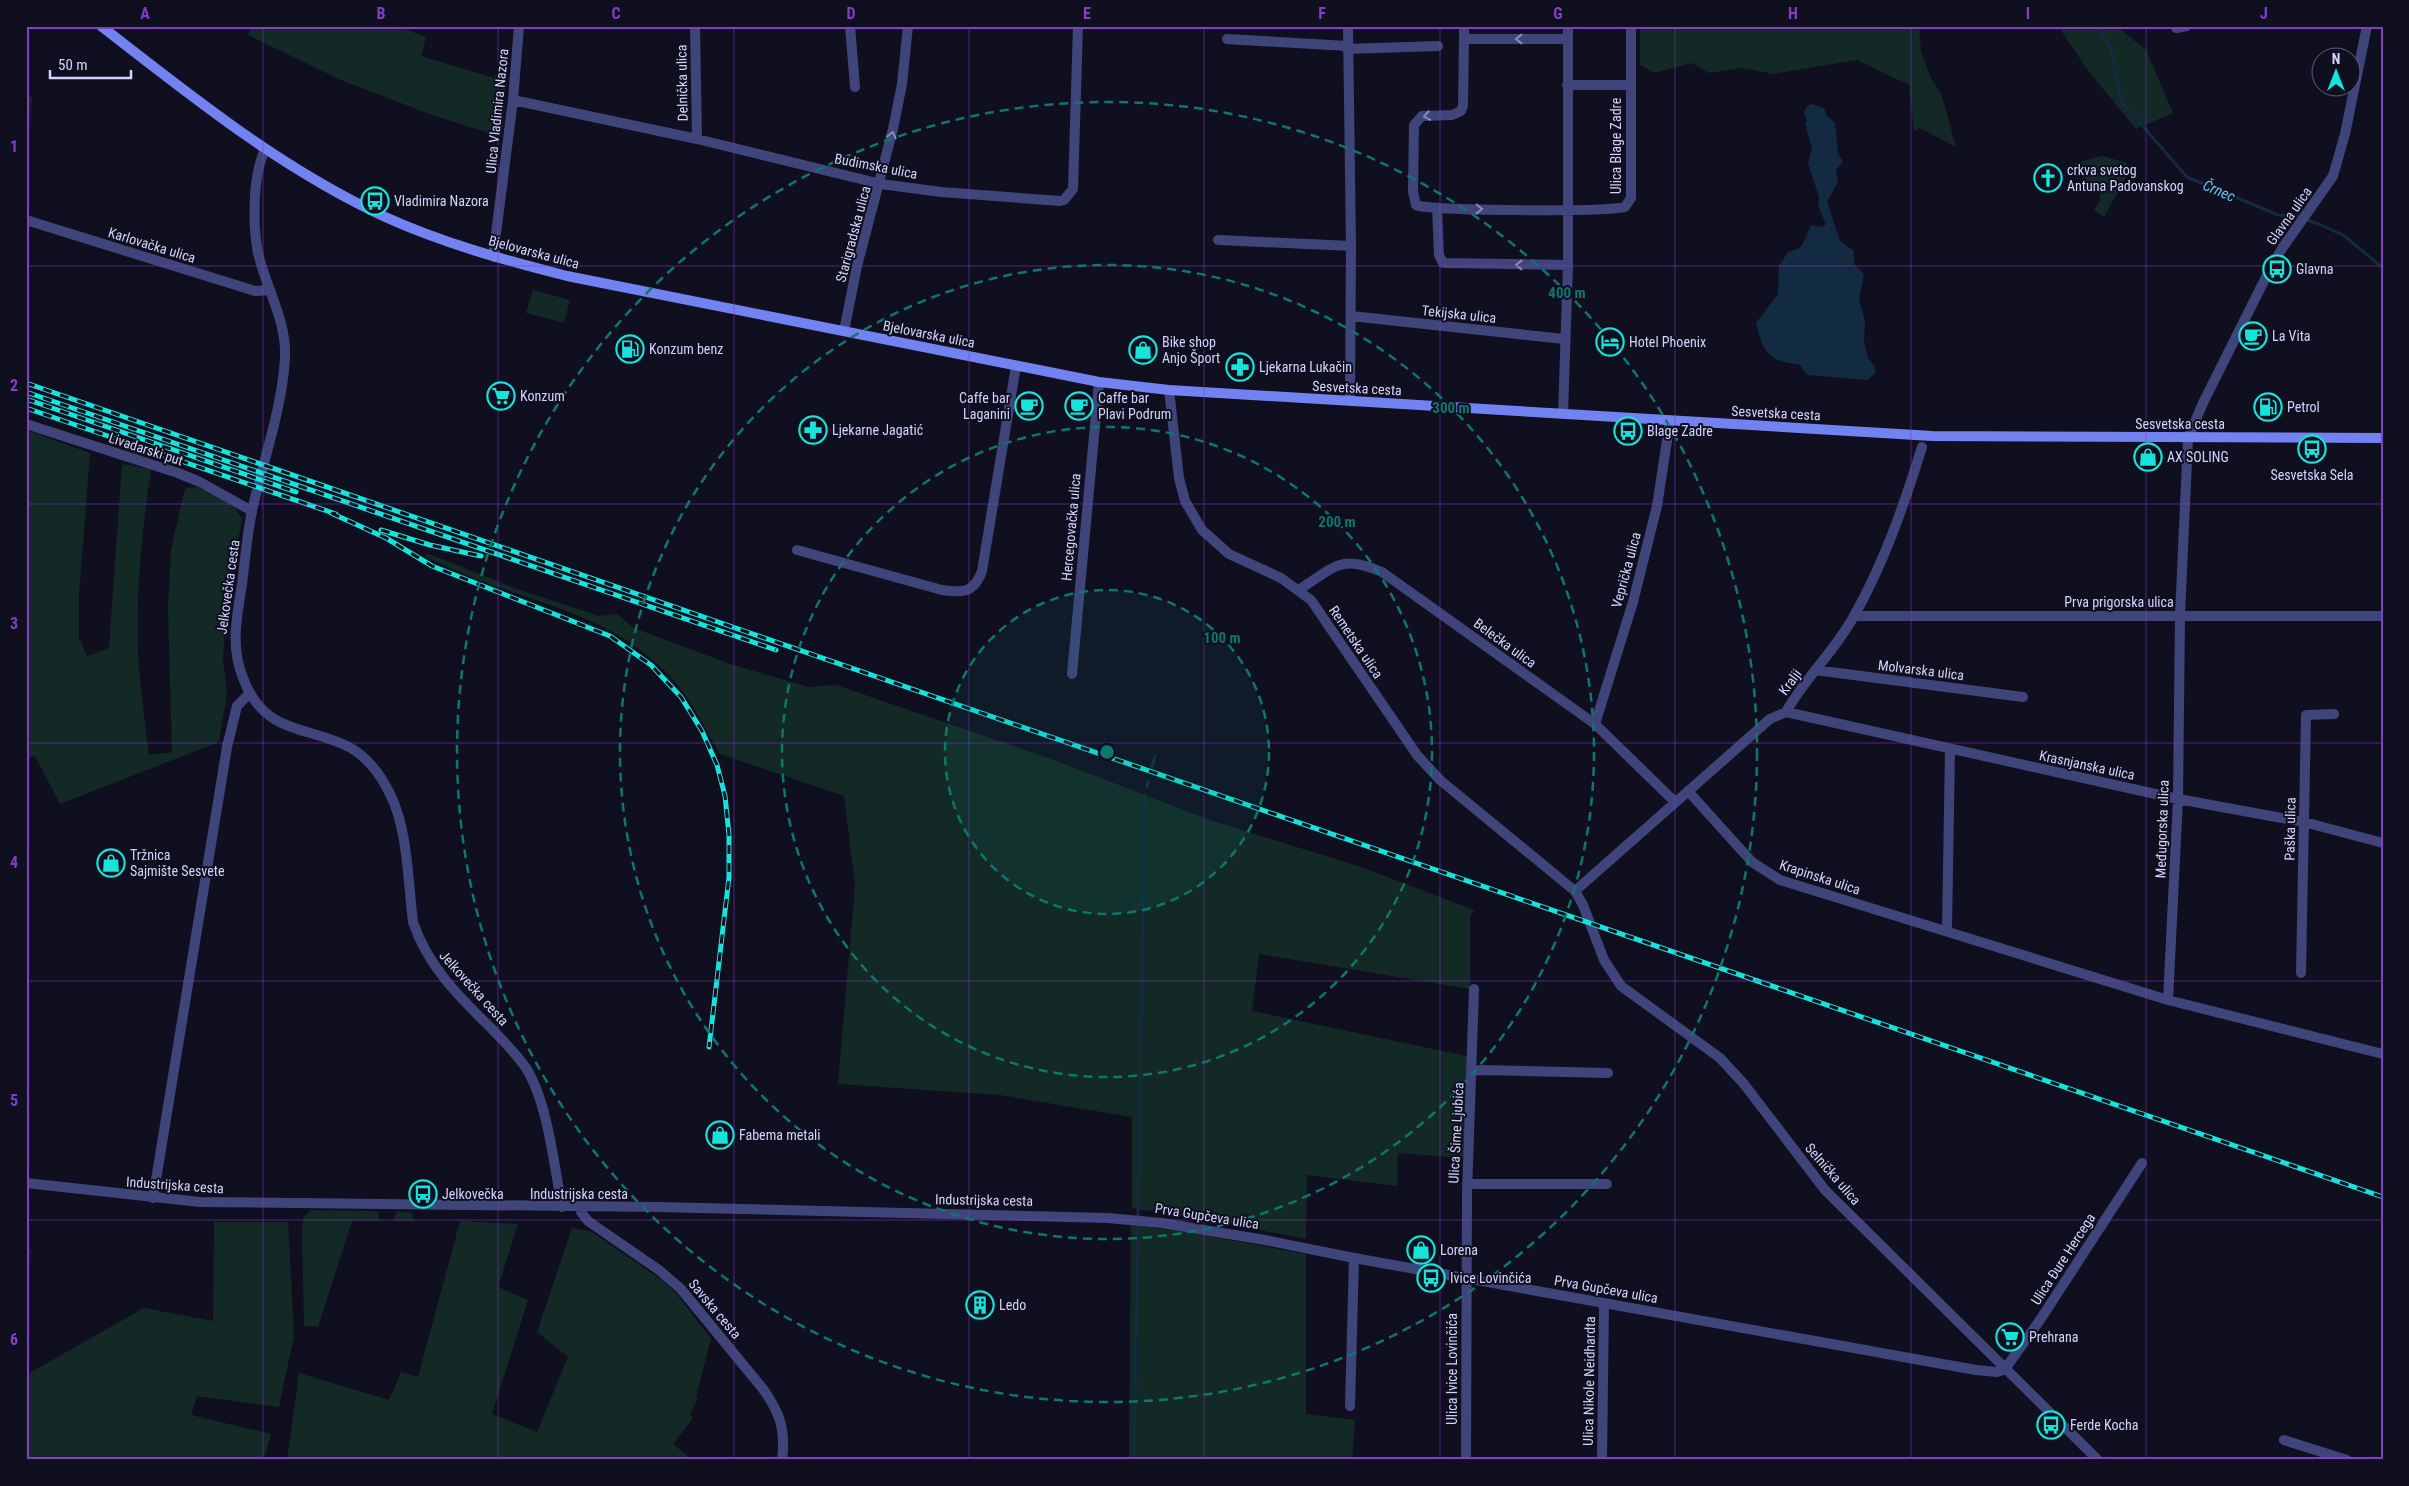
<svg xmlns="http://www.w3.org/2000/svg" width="2409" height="1486" font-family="'Roboto Condensed',sans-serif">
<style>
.green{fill:#132925}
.water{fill:#122b41}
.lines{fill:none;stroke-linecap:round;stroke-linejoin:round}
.stream{stroke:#122b41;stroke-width:3}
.minor{stroke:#3f457a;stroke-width:10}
.tertiary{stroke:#3f457a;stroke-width:10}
.secondary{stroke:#7382f1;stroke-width:10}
.rail-casing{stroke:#16e3d9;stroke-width:5}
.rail{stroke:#100f20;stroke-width:3;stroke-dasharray:9;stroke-linecap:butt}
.oneway{stroke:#898cba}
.grid{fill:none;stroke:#843dc5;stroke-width:1;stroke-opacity:0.55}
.ring{fill:none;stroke:#0f766e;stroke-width:2.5;stroke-dasharray:9 6}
.labels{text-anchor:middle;stroke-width:4;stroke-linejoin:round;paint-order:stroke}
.street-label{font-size:14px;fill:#d3d4fb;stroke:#100f20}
.poi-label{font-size:14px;fill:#d3d4fb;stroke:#100f20;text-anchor:start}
.water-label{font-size:15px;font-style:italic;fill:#6bc6f0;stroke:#100f20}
.centre{fill:#0f766e;stroke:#100f20;stroke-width:2.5}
.ring-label{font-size:15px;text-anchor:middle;font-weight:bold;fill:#0f766e;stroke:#100f20;stroke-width:4;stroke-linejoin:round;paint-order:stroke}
.neatline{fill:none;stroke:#843dc5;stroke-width:2}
.grid-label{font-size:16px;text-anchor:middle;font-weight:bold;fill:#843dc5}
</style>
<rect width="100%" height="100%" fill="#100f20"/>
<path class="green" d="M251 26H397L426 37 421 56 494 78 500 66 508 67 502 137 432 115 341 80 248 35Z
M1640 26H1919L1921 52 1931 78 1942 96 1956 147 1920 128 1914 131 1909 85 1857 60 1774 74 1742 68 1709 73 1692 63 1654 73 1640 65Z
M2058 26H2116L2146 50 2173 113 2136 129 2087 69Z
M26 97H32L29 131 26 130Z
M2102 156 2125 162 2131 168 2104 217 2094 210 2100 201V193L2094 186 2088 185 2074 163Z
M533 290 570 300 564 323 526 313Z
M26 430 90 453 79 595V638L87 656 109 648 122 464 151 469C142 530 136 591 138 652 140 686 145 721 149 755L172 752 168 608 171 550 184 492 186 488 198 487 216 496 235 508 242 519 226 605 223 659 227 695 219 740 216 743 60 804 35 756 26 758Z
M427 553 517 589 599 616 617 614 634 628 733 665 809 687 836 685 1054 760 1210 820 1358 866 1469 908 1474 911 1470 917V989L1259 954 1252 1011 1467 1056 1463 1158 1398 1153 1397 1186 1307 1175 1306 1239 1213 1221 1132 1208V1117L1000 1095 838 1084 855 886 844 796 720 754C703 725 688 693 663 669 611 619 550 606 484 582 464 575 445 565 425 557Z
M311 1210 376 1211 379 1213V1221H352L318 1327 304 1326 302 1227 304 1216Z
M397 1211 412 1213 413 1221H393Z
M460 1221 518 1224 498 1287 528 1300 492 1414 537 1432 568 1357 537 1332 572 1228 592 1232 663 1281 676 1293 711 1339 696 1397 698 1399 690 1414 693 1418 673 1444 692 1460H287L299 1373 389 1400 401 1372 418 1377Z
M214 1222H288L294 1336 279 1407 197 1396 191 1415 271 1434 264 1460H26V1375L144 1308 213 1321Z
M1131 1225 1180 1231 1306 1254V1414L1355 1420 1352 1460H1129Z
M26 1250H31L26 1299Z"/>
<path class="water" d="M1812 104 1824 108 1827 116 1835 123 1838 153 1843 162 1836 170 1838 182 1827 202 1840 241 1854 251V264L1864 274 1859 299 1865 321 1864 342 1868 358 1875 367V373L1868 380 1807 375 1799 364C1769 363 1762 350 1756 323L1778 294 1779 266 1788 252 1798 249 1802 245 1811 225 1823 227 1826 224 1818 206 1819 197 1808 163 1812 148 1805 124 1807 121 1804 112 1807 106Z"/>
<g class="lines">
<path class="stream" d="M2098 26 2111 49 2121 101 2187 177 2278 215 2297 216 2321 225 2343 235 2383 268
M1152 767 1155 756
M1147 787 1148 781
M1134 1460 1145 795"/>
<path class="minor" d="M695 26 697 139
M850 26 855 87
M1348 26 1351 246 1350 401
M2176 28 2187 26
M1227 39 1347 46
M1464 39V26
M1567 39H1464L1463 106 1461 111 1452 115 1422 116 1414 125 1413 192 1416 205C1431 211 1607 212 1625 207L1631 198V26
M1347 49 1438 46
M1567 85H1630
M513 100 697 139 881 184 941 192 1060 201 1064 200 1073 189 1078 26
M1437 208 1439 255 1443 263 1568 265
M26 220 255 291 270 290
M1218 240 1351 246
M495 257 494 249 513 100 519 26
M1351 316 1564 339
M844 331 857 266 893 129 902 84 908 26
M1563 414 1568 265V26
M26 424 178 473 200 482 252 511
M797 550 942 590C963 593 974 593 982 571L1016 366
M1300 589C1335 567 1340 554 1382 572L1595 724 1675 802
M1854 616H2383
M1815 670 2023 697
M1072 674 1099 382
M1786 712C1805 678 1835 651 1854 616 1884 563 1904 505 1922 447
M1595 724 1633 602 1657 506 1670 421
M1688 791 1752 862 1780 880 2168 1000 2383 1054
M1575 891 1770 719 1786 712 2178 799 2304 822 2383 843
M1947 930 1950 749
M2301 973 2306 715 2334 714
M2168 1000 2178 799 2180 616 2188 438
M1472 1072 1479 1070 1608 1073
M1467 1184H1607
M153 1198 227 747 237 706 250 693
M2005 1369 2040 1320 2142 1163
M1350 1406 1354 1258
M2284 1440 2347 1460
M1466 1460 1467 1193 1474 989
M1602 1460 1604 1303"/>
<path class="tertiary" d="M265 150C258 164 256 180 255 196 254 215 254 234 258 253 266 288 287 321 285 358 282 410 263 460 252 511 247 535 245 560 242 584 237 617 230 646 243 678 264 734 303 725 347 746 366 755 381 775 390 794 408 829 408 883 413 922 427 965 459 997 491 1028 503 1041 516 1053 526 1068 548 1103 554 1166 562 1207
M1169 390 1179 478 1185 501 1202 530 1229 554 1281 578 1311 600 1417 755 1440 780 1575 891 1583 905 1604 960 1621 986 1720 1058 1744 1084 1825 1190 2098 1460
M2188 438 2203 403 2270 269 2283 247 2333 176 2345 134 2367 26
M26 1183 200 1202 657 1207 1108 1218 1162 1223 1265 1240 1354 1258 1976 1370 1997 1372 2005 1369
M580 1207 581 1212 588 1221 659 1270 681 1289 763 1389C780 1413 786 1430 782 1460"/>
<path class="secondary" d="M101 26C193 97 277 166 383 216 442 243 504 260 567 276L1099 382 1169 390 1932 436 2383 438"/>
<g class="rail-casing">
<path id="rail" d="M26 383 2383 1197
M26 392 776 650
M26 399 296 492
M26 408 336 514
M331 513 386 538 432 566 610 636 651 665 681 697 702 731 717 765 725 796 729 835V877L709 1047
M381 530 430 545 481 556"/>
</g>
<use href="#rail" class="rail"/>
</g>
<defs><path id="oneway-chevron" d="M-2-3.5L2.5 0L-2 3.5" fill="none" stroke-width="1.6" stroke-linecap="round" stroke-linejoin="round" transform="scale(1.25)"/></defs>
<g class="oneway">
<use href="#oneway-chevron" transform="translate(1519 39) rotate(-180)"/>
<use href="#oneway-chevron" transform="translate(1427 116) rotate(169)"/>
<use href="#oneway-chevron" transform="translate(892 135) rotate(-77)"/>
<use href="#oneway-chevron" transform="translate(1479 209) rotate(1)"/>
<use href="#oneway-chevron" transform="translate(1519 265) rotate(-180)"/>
</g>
<path class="grid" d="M263 26V1460M498 26V1460M734 26V1460M969 26V1460M1204 26V1460M1440 26V1460M1675 26V1460M1911 26V1460M2146 26V1460M26 266H2383M26 504H2383M26 743H2383M26 981H2383M26 1220H2383"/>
<circle cx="1107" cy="752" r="162" fill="#0f766e" fill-opacity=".12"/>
<g class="ring">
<circle cx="1107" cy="752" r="162"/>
<circle cx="1107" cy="752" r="325"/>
<circle cx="1107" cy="752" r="487"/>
<circle cx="1107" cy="752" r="650"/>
</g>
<defs>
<g id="church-ring" transform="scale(1.4375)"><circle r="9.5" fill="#100f20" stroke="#16e3d9" stroke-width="1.5"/><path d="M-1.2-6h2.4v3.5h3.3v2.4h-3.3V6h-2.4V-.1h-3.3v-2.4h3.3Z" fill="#16e3d9"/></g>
<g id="bus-ring" transform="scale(1.4375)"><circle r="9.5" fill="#100f20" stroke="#16e3d9" stroke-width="1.5"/><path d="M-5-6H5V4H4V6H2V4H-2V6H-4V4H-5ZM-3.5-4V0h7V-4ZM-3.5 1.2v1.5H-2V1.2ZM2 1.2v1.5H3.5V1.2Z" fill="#16e3d9"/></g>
<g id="cafe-ring" transform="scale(1.4375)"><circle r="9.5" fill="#100f20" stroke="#16e3d9" stroke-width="1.5"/><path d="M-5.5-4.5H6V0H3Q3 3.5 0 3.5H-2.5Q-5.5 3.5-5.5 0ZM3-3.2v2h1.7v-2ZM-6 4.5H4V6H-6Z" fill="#16e3d9"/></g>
<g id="hotel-ring" transform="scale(1.4375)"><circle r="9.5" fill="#100f20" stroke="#16e3d9" stroke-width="1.5"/><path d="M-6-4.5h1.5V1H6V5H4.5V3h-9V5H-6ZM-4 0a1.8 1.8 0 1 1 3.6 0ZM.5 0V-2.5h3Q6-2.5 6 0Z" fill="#16e3d9"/></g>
<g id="fuel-ring" transform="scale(1.4375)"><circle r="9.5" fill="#100f20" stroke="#16e3d9" stroke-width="1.5"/><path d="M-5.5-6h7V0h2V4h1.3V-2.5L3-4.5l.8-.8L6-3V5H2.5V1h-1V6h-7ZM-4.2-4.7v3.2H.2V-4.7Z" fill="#16e3d9"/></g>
<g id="shop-ring" transform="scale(1.4375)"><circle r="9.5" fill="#100f20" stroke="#16e3d9" stroke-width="1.5"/><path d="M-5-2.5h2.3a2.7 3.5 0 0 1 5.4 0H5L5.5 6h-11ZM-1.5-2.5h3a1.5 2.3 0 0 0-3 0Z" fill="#16e3d9"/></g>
<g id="pharmacy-ring" transform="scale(1.4375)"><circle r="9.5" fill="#100f20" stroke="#16e3d9" stroke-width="1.5"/><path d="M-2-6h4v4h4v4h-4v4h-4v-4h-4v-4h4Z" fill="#16e3d9"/></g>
<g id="supermarket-ring" transform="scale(1.4375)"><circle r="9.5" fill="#100f20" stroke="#16e3d9" stroke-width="1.5"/><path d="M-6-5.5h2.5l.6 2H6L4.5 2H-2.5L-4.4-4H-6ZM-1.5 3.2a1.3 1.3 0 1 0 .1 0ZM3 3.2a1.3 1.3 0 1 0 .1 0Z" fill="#16e3d9"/></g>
<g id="building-ring" transform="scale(1.4375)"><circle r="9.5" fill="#100f20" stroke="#16e3d9" stroke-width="1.5"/><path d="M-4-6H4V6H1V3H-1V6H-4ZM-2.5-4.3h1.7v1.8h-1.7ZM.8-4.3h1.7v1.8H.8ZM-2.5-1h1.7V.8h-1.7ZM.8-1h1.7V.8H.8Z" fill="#16e3d9"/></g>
</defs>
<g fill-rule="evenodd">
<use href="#church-ring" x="2048" y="178"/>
<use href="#bus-ring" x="375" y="201"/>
<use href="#bus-ring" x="2277" y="269"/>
<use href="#cafe-ring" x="2253" y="336"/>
<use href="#hotel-ring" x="1610" y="342"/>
<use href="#fuel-ring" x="630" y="349"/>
<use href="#shop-ring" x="1143" y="350"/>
<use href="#pharmacy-ring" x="1240" y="367"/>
<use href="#supermarket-ring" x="501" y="396"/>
<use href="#cafe-ring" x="1029" y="406"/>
<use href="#cafe-ring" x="1079" y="406"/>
<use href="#fuel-ring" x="2268" y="407"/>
<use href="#pharmacy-ring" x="813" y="430"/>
<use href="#bus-ring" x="1628" y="431"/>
<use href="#bus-ring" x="2312" y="449"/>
<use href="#shop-ring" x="2148" y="457"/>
<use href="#shop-ring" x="111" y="863"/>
<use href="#shop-ring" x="720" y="1135"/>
<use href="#bus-ring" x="423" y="1194"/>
<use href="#shop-ring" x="1421" y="1250"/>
<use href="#bus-ring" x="1431" y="1278"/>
<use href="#building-ring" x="980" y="1305"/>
<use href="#supermarket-ring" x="2010" y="1337"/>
<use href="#bus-ring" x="2051" y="1425"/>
</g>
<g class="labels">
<g class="street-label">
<text transform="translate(682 83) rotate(-91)" y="5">Delnička ulica</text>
<text transform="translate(497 111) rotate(-84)" y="5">Ulica Vladimira Nazora</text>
<text transform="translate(1616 146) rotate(-90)" y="5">Ulica Blage Zadre</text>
<text transform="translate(876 166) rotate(11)" y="5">Budimska ulica</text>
<text transform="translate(2289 216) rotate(-55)" y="5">Glavna ulica</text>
<text transform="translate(853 234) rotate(-75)" y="5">Starigradska ulica</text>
<text transform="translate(152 245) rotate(17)" y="5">Karlovačka ulica</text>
<text transform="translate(534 252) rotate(15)" y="5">Bjelovarska ulica</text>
<text transform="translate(1459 314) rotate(6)" y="5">Tekijska ulica</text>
<text transform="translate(929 334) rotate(11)" y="5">Bjelovarska ulica</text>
<text transform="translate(1357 388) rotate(3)" y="5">Sesvetska cesta</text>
<text transform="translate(1776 413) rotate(3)" y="5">Sesvetska cesta</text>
<text x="2180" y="429">Sesvetska cesta</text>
<text transform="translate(146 449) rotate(18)" y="5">Livadarski put</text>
<text transform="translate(1071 527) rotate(-85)" y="5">Hercegovačka ulica</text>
<text transform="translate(1626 570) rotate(-75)" y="5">Veprička ulica</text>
<text transform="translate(228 587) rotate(-82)" y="5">Jelkovečka cesta</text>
<text x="2119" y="607">Prva prigorska ulica</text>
<text transform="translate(1356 642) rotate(56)" y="5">Remetska ulica</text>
<text transform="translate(1505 643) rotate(36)" y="5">Belečka ulica</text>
<text transform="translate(1921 670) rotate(7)" y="5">Molvarska ulica</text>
<text transform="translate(1790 682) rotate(-54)" y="5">Kralji</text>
<text transform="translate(2087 765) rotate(12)" y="5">Krasnjanska ulica</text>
<text transform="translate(2162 829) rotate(-88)" y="5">Međugorska ulica</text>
<text transform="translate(2290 829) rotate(-89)" y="5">Paška ulica</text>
<text transform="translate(1820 877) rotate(18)" y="5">Krapinska ulica</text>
<text transform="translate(474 988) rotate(48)" y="5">Jelkovečka cesta</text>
<text transform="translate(1456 1133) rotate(-87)" y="5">Ulica Šime Ljubića</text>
<text transform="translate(1833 1174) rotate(49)" y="5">Selnička ulica</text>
<text transform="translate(175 1185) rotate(4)" y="5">Industrijska cesta</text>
<text x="579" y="1199">Industrijska cesta</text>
<text transform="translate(984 1200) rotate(1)" y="5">Industrijska cesta</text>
<text transform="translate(1207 1216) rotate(9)" y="5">Prva Gupčeva ulica</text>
<text transform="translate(2063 1259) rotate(-57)" y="5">Ulica Đure Hercega</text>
<text transform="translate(1606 1289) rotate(10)" y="5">Prva Gupčeva ulica</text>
<text transform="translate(715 1309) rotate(50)" y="5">Savska cesta</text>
<text transform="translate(1452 1369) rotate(-90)" y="5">Ulica Ivice Lovinčića</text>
<text transform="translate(1589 1381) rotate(-89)" y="5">Ulica Nikole Neidhardta</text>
</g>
<g class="poi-label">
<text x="2067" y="175">crkva svetog<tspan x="2067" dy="16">Antuna Padovanskog</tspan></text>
<text x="394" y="206">Vladimira Nazora</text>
<text x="2296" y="274">Glavna</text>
<text x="2272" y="341">La Vita</text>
<text x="1162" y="347">Bike shop<tspan x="1162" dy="16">Anjo Šport</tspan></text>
<text x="1629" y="347">Hotel Phoenix</text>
<text x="649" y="354">Konzum benz</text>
<text x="1259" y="372">Ljekarna Lukačin</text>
<text x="520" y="401">Konzum</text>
<text x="1010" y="403" text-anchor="end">Caffe bar<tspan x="1010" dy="16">Laganini</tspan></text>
<text x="1098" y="403">Caffe bar<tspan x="1098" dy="16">Plavi Podrum</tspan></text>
<text x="2287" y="412">Petrol</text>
<text x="832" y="435">Ljekarne Jagatić</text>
<text x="1647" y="436">Blage Zadre</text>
<text x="2167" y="462">AX SOLING</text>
<text x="2312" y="480" text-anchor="middle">Sesvetska Sela</text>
<text x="130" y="860">Tržnica<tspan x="130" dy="16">Sajmište Sesvete</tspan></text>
<text x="739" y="1140">Fabema metali</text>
<text x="442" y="1199">Jelkovečka</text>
<text x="1440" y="1255">Lorena</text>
<text x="1450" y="1283">Ivice Lovinčića</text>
<text x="999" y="1310">Ledo</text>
<text x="2029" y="1342">Prehrana</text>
<text x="2070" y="1430">Ferde Kocha</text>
</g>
<g class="water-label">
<text transform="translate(2219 191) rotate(23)" y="5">Črnec</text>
</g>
</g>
<circle cx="1107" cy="752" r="8" class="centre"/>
<g class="ring-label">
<text x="1567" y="298">400 m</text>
<text x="1451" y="413">300 m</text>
<text x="1337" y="527">200 m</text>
<text x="1222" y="643">100 m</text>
</g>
<rect width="2409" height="1486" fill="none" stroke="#100f20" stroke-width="55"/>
<g transform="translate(2336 72)"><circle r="24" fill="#100f20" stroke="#5e5e78"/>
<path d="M0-4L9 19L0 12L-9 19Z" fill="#16e3d9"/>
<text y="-8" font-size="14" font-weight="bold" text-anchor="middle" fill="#d3d4fb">N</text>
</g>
<path d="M50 70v8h81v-8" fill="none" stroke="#d3d4fb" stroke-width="2.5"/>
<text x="58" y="70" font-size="15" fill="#d3d4fb" stroke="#100f20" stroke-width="4" paint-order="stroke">50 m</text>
<rect x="28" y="28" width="2354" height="1430" class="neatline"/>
<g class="grid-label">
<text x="145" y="19">A</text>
<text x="381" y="19">B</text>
<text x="616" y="19">C</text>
<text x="851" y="19">D</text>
<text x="1087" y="19">E</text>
<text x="1322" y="19">F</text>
<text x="1558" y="19">G</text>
<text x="1793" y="19">H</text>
<text x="2028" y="19">I</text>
<text x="2264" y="19">J</text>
<text x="14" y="152">1</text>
<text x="14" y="391">2</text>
<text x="14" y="629">3</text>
<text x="14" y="868">4</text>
<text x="14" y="1106">5</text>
<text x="14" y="1345">6</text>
</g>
</svg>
